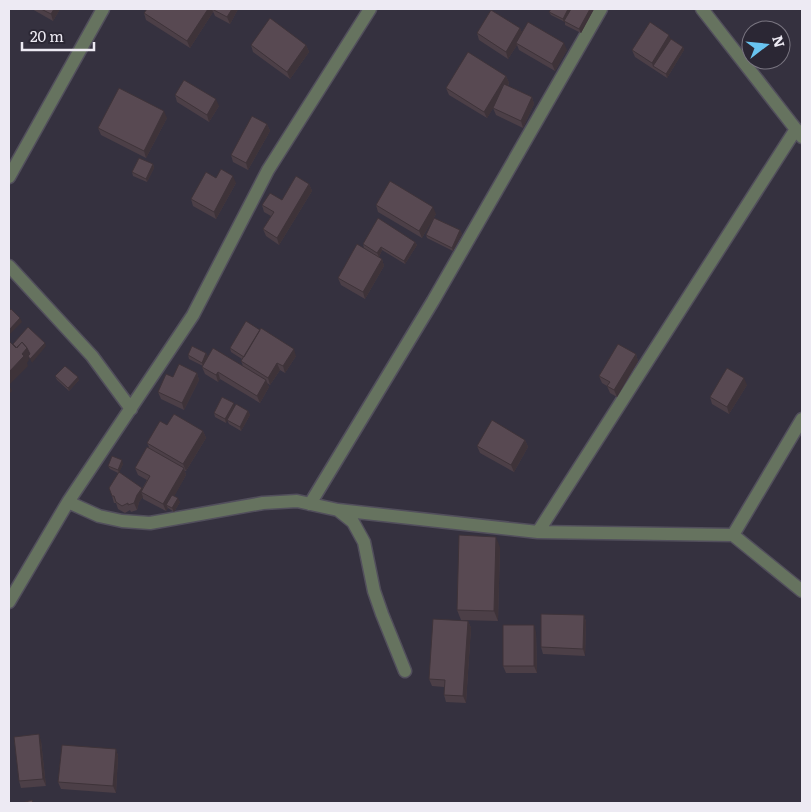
<svg xmlns="http://www.w3.org/2000/svg" width="811" height="812" font-family="Literata,serif">
<style>
.lines{fill:none;stroke-linecap:round;stroke-linejoin:round}
.minor-casing{stroke:#524f5c;stroke-width:15}
.minor{stroke:#66735f;stroke-width:12}
.wall{fill:#4c3f47}
.shaded-wall{fill:#3e3339}
.building{fill:#584952;stroke:#3e3339}
</style>
<rect width="100%" height="100%" fill="#35313f"/>
<g class="lines">
<g class="minor-casing">
<path id="minor" d="M702 9 802 137
M9 177 103 9
M9 266 92 356 131 409
M68 502 99 516 122 521 150 523 263 503 297 501 338 510 353 522 364 542 374 591 382 614 405 671
M310 504 433 301 601 9
M338 510 538 532 733 535 802 591
M538 532 796 129
M733 535 802 419
M9 602 68 502 193 315 268 170 370 9"/>
</g>
<use href="#minor" class="minor"/>
</g>
<path class="wall" d="M32 9H60L53 21Z
M147 9H212L213 12 190 48 146 20 144 13Z
M212 9H238L230 24 215 16Z
M551 9H594L581 33 565 25V22L551 15 549 12Z
M520 28 522 33 567 50 555 71 519 50 517 45 508 59 479 40 477 33Z
M671 39 683 47 684 50 667 78 635 57 632 50Z
M251 45H306L309 52 290 79 253 52Z
M506 76 509 83 508 86 532 97 534 104 523 128 496 115 493 108 487 118 449 95 446 88Z
M175 95 219 106 209 122 177 102Z
M167 118 146 158 101 135 98 128Z
M267 124 270 131 248 170 233 162 231 155Z
M153 164 154 168 147 182 133 176 132 172Z
M216 178 236 183 216 219 193 206 191 199Z
M309 184 312 191 279 245 266 236 263 229 271 216 264 212 262 205 282 200Z
M376 205 436 214 422 238 378 212Z
M460 230 462 234 453 251 427 238 426 235Z
M415 242 417 245 405 264 382 250 379 257 382 259 384 266 365 299 341 285 338 278 364 248 363 244Z
M230 348 296 356 285 373 280 370 270 385 267 383 269 387 260 403 220 379 218 382 205 374 202 367 203 366 189 359 188 355 206 353 208 357 243 366 241 361 242 359 231 352Z
M636 354 638 361 617 397 610 393 607 386 602 383 599 376Z
M197 373 199 380 184 410 161 399 158 392 173 377Z
M55 376 79 380 69 391 57 380Z
M747 385 729 414 712 404 710 397Z
M235 406 248 411 250 415 241 431 229 424 227 420 226 423 215 417 214 413Z
M167 425 203 431 206 438 186 471H185L186 475 174 496 180 502 174 512 168 508 166 511 143 499V497L139 502 137 510 131 512 130 510 125 513 118 509 116 503H114L112 496 118 473 110 469 108 466 123 464 119 472 142 489 147 480 138 475 135 468 149 447 147 443Z
M525 440 528 447 514 472 480 453 477 446Z
M500 547 498 621 461 620 457 610Z
M584 615 586 622 585 656 543 654 541 647Z
M468 621 471 628 466 703 446 702 444 695V687L432 686 429 679Z
M536 632 537 673H506L503 666Z
M41 741 46 786 21 788 19 781Z
M116 749 118 756 116 793 61 789 58 782Z"/>
<path class="shaded-wall" d="M54 9H60L53 21 51 14Z
M208 9H212L213 12 190 48 187 41Z
M232 9H238L230 24 227 17Z
M568 9H571V10L564 23 563 19Z
M590 9H594L581 33 579 29Z
M520 28 523 35 516 43 517 45 508 59 506 52Z
M669 35 672 42 653 66 652 63Z
M564 43 567 50 555 71 552 64Z
M306 45 309 52 290 79 287 72Z
M683 47 684 50 667 78 666 74Z
M506 76 509 83 487 118 484 112Z
M532 97 534 104 523 128 521 121Z
M216 99 219 106 209 122 207 115Z
M164 111 167 118 146 158 144 151Z
M267 124 270 131 248 170 246 163Z
M153 164 154 168 147 182 146 179Z
M233 176 236 183 216 219 214 212Z
M309 184 312 191 279 245 277 238Z
M433 207 436 214 422 238 419 231Z
M460 230 462 234 453 251 452 248Z
M415 242 417 245 405 264 404 261Z
M381 247 382 250 379 257 377 253Z
M382 259 384 266 365 299 363 292Z
M20 318 22 322 9 335V330Z
M45 343 46 346 32 363 30 359Z
M27 348 31 358 28 356 29 360 27 363 28 366 9 385 12 391 9 394V372L21 352Z
M294 349 296 356 285 373 283 366Z
M206 353 208 357 203 366 202 363Z
M636 354 638 361 617 397 614 390Z
M277 363 280 370 270 385 268 378Z
M218 372 220 379 218 382 216 375Z
M197 373 199 380 184 410 182 403Z
M78 377 79 380 69 391 68 388Z
M744 378 747 385 729 414 727 407Z
M266 380 269 387 260 403 257 396Z
M234 403 235 407 226 423 225 419Z
M248 411 250 415 241 431 240 427Z
M203 431 206 438 186 471 183 464Z
M525 440 528 447 514 472 511 465Z
M122 460 123 464 119 473 118 470Z
M184 468 186 475 169 506 166 505 168 508 166 511 163 504Z
M142 488 144 494 141 492 143 497 139 502 137 510 134 503 137 495Z
M178 498 180 502 174 512 172 508Z
M496 537 500 547 498 621 494 611Z
M584 615 586 622 585 656 583 649Z
M468 621 471 628 466 703 463 696Z
M534 625 536 632 537 673 534 666Z
M39 734 41 741 46 786 43 779Z
M116 749 118 756 116 793 113 786Z"/>
<path class="building" d="M41 9H54L51 14Z
M147 9H208L187 41 144 13Z
M212 9H232L227 17Z
M551 9H568L563 19 549 12Z
M571 9H590L579 29 564 21Z
M491 10 520 28 506 52 477 33Z
M270 18 306 45 287 72 251 45Z
M528 22 564 43 552 64 516 43Z
M650 22 669 35 652 63 632 50Z
M671 39 683 47 666 74 653 66Z
M468 52 506 76 484 112 446 88Z
M184 80 216 99 207 115 175 95Z
M504 84 532 97 521 121 493 108Z
M119 88 164 111 144 151 98 128Z
M252 116 267 124 246 163 231 155Z
M139 158 153 164 146 179 132 172Z
M221 169 233 176 214 212 191 199 206 172 216 178Z
M296 176 309 184 277 238 263 229 274 212 262 205 270 193 282 200Z
M390 181 433 207 419 231 376 205Z
M378 218 415 242 404 261 381 247 377 253 363 244Z
M434 218 460 230 452 248 426 235Z
M357 244 382 259 363 292 338 278Z
M11 309 20 318 9 330V311Z
M246 321 260 330 244 357 230 348Z
M28 327 45 343 30 359 28 356 30 354 27 348 22 342 17 348 13 344Z
M261 328 294 349 283 366 277 363 268 378 241 361Z
M9 341 16 348 22 342 27 348 22 354 24 356 9 372Z
M618 344 636 354 614 390 607 386 610 382 599 376Z
M192 346 206 353 202 363 188 355Z
M213 348 266 380 257 396 218 372 216 375 202 367Z
M179 364 197 373 182 403 158 392 166 374 173 377Z
M65 366 78 377 68 388 55 376Z
M727 368 744 378 727 407 710 397Z
M222 397 234 403 225 419 214 413Z
M236 404 248 411 240 427 227 420Z
M174 414 203 431 183 464 147 443 160 421 167 425Z
M492 420 525 440 511 465 477 446Z
M147 447 184 468 163 504 141 492 150 476 135 468Z
M112 456 122 460 118 470 108 466Z
M119 472 142 488 137 495 134 503 128 505V503L122 506 116 502 114 496H112L109 488Z
M172 495 178 498 172 508 166 505Z
M459 535 496 537 494 611 457 610Z
M541 614 584 615 583 649 541 647Z
M433 619 468 621 463 696 444 695 445 680 429 679Z
M503 625H534V666H503Z
M39 734 43 779 19 781 14 737Z
M62 745 116 749 113 786 58 782Z
M32 800 33 803H22Z"/>
<rect width="811" height="812" fill="none" stroke="#edeaf3" stroke-width="20"/>
<g transform="translate(766 45) rotate(74)"><circle r="24" fill="#2b2734" stroke="#797580"/>
<path d="M0-4L9 19L0 12L-9 19Z" fill="#69c4f0"/>
<text y="-8" font-size="14" font-weight="bold" text-anchor="middle" fill="#edeaf3">N</text>
</g>
<path d="M22 42v8h72v-8" fill="none" stroke="#edeaf3" stroke-width="2.5"/>
<text x="30" y="42" font-size="15" fill="#edeaf3" stroke="#2b2734" stroke-width="4" paint-order="stroke">20 m</text>
</svg>
